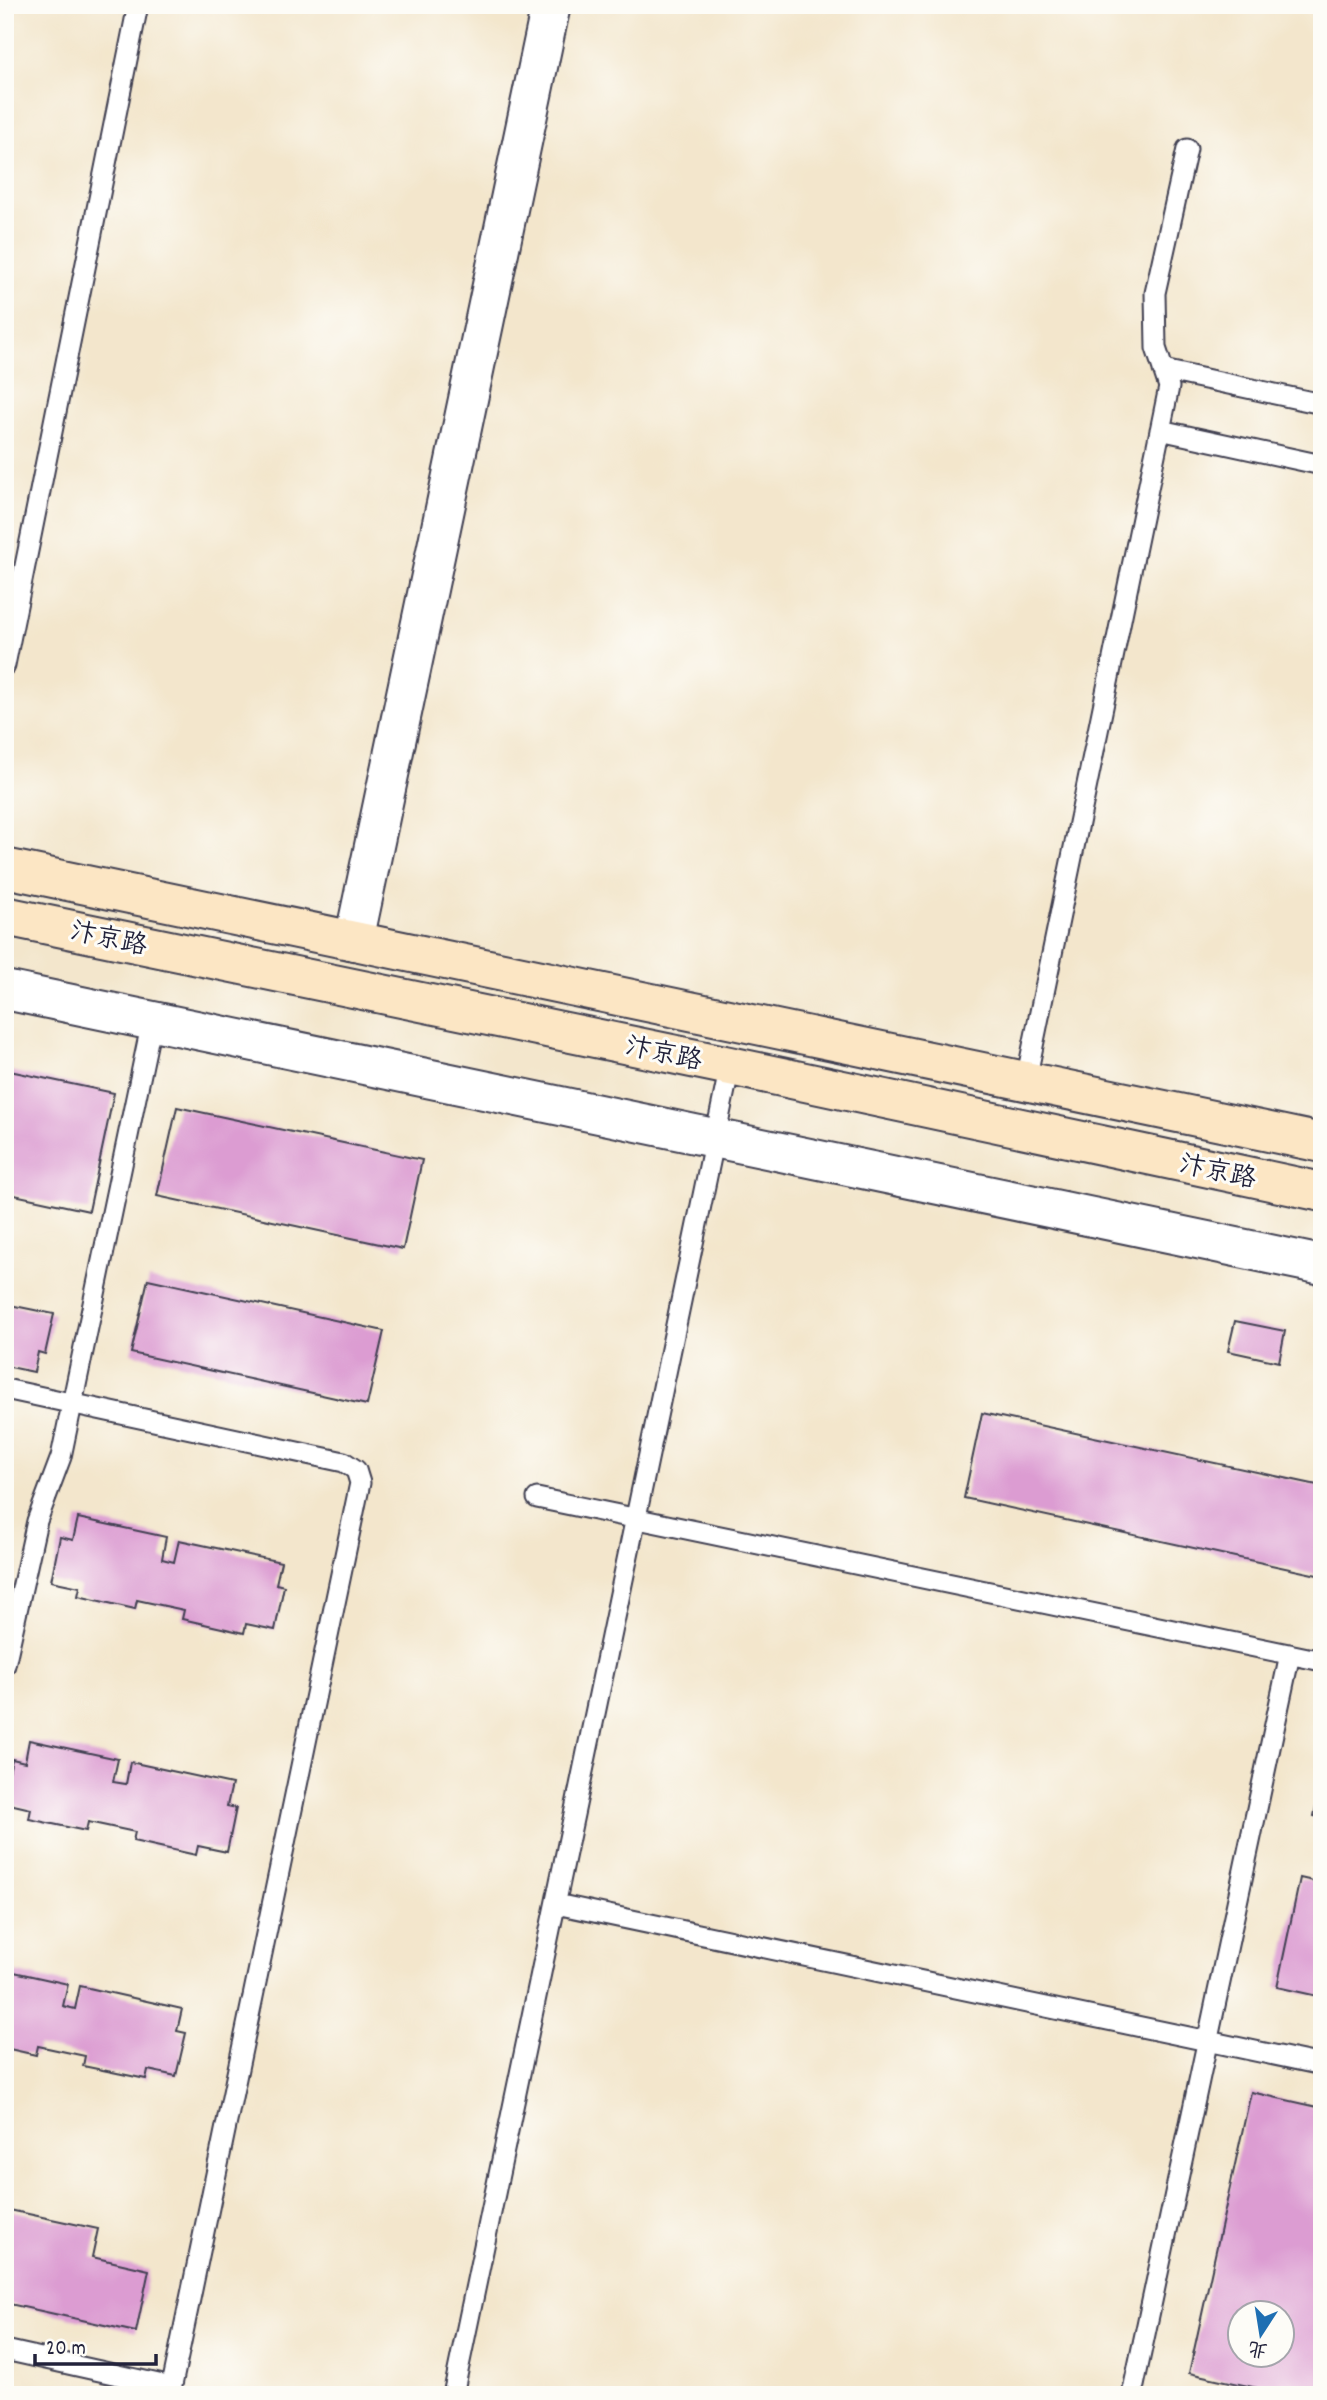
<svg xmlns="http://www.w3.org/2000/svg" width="1327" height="2400" font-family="Dekko,'LXGW WenKai TC',sans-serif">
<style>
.building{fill:#dc9cd2;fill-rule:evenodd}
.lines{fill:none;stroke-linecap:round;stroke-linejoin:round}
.lane-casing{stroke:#413f51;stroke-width:23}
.street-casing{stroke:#413f51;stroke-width:42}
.secondary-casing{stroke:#413f51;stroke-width:42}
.lane{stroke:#fff;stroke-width:19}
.street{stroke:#fff;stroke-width:38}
.secondary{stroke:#fce6c4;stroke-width:38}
.labels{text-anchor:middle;stroke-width:6;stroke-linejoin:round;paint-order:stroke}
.street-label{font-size:26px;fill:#22223b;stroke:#fdfcf7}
</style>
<rect width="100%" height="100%" fill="#fdfcf7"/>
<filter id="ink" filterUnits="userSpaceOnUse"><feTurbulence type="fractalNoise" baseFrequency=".0143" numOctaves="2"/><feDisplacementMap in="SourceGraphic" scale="14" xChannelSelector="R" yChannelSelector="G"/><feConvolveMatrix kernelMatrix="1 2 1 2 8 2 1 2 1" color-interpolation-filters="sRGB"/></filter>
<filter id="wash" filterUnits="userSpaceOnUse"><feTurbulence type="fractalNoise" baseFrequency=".00686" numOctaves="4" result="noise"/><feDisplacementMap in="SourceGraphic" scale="28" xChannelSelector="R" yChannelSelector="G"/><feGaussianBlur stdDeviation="1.57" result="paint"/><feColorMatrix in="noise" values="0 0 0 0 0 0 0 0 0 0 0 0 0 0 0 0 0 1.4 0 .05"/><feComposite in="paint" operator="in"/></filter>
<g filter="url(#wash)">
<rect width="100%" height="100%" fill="#f3e6cc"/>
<g id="blocks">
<path class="building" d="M5 1070 114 1093 89 1211 5 1193Z
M177 1107 422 1160 403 1249 157 1196Z
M148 1279 384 1331 367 1405 131 1353Z
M5 1304 54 1314 45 1354 38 1352 34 1372 5 1366Z
M1235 1321 1285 1331 1279 1362 1228 1351Z
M982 1413 1322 1486V1576L964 1498Z
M78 1518 166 1537 162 1559 174 1562 179 1540 281 1562 276 1584 284 1586 275 1630 246 1624 244 1633 182 1619 184 1610 137 1600 135 1609 78 1596 80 1587 51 1581 60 1537 73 1540Z
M29 1740 118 1759 113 1782 126 1784 130 1762 232 1784 227 1806 236 1808 227 1852 198 1846 196 1855 133 1841 135 1832 88 1822 86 1831 29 1819 31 1809 5 1803V1790L12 1759 25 1762Z
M1321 1784 1322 1785V1818L1314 1816Z
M1300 1878 1322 1883V1997L1277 1987Z
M5 1970 68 1984 63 2006 75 2009 80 1986 182 2009 177 2031 186 2033 176 2076 148 2070 146 2079 83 2066 85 2056 38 2046 36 2055 5 2048Z
M1251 2092 1322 2108V2395H1289L1189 2373ZM1240 2312H1282V2354H1240Z
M5 2209 98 2229 92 2257 149 2270 136 2332 5 2303Z"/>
</g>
</g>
<g filter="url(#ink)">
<use href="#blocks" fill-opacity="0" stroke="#413f51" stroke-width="2"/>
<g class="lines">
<g class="lane-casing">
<path id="lane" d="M1163 370 1322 404
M1160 430 1322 465
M5 665 138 5
M1026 1080 1169 387 1156 348 1155 293 1187 149
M5 1389 344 1462 356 1470 360 1483 170 2395
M537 1498 1322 1661
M5 1665 37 1521 61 1457 152 1021
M556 1904 1322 2065
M5 2350 172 2387
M453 2395 730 1066
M1132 2395 1290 1654"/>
</g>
<g class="street-casing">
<path id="street" d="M354 941 551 5
M5 990 1322 1265"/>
</g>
<g class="secondary-casing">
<path id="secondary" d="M5 868 1322 1143
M5 916 730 1066 1322 1192"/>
</g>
<use href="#lane" class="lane"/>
<use href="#street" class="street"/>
<use href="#secondary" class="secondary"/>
</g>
</g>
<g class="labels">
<g class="street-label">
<text transform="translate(109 937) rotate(12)" y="9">汴京路</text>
<text transform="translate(664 1052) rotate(12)" y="9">汴京路</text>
<text transform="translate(1218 1170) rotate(12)" y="9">汴京路</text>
</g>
</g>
<rect width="1327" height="2400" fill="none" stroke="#fdfcf7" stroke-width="28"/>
<g transform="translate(1261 2334) rotate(192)"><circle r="33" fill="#fdfcf7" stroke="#a5a5ac" stroke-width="2"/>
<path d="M0-5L12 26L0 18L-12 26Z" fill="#1f6fb2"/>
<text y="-10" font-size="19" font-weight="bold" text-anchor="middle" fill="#22223b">北</text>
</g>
<path d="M35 2354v10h121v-10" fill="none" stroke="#22223b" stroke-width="3.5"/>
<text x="46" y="2354" font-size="21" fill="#22223b" stroke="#fdfcf7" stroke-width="5" paint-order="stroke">20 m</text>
</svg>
